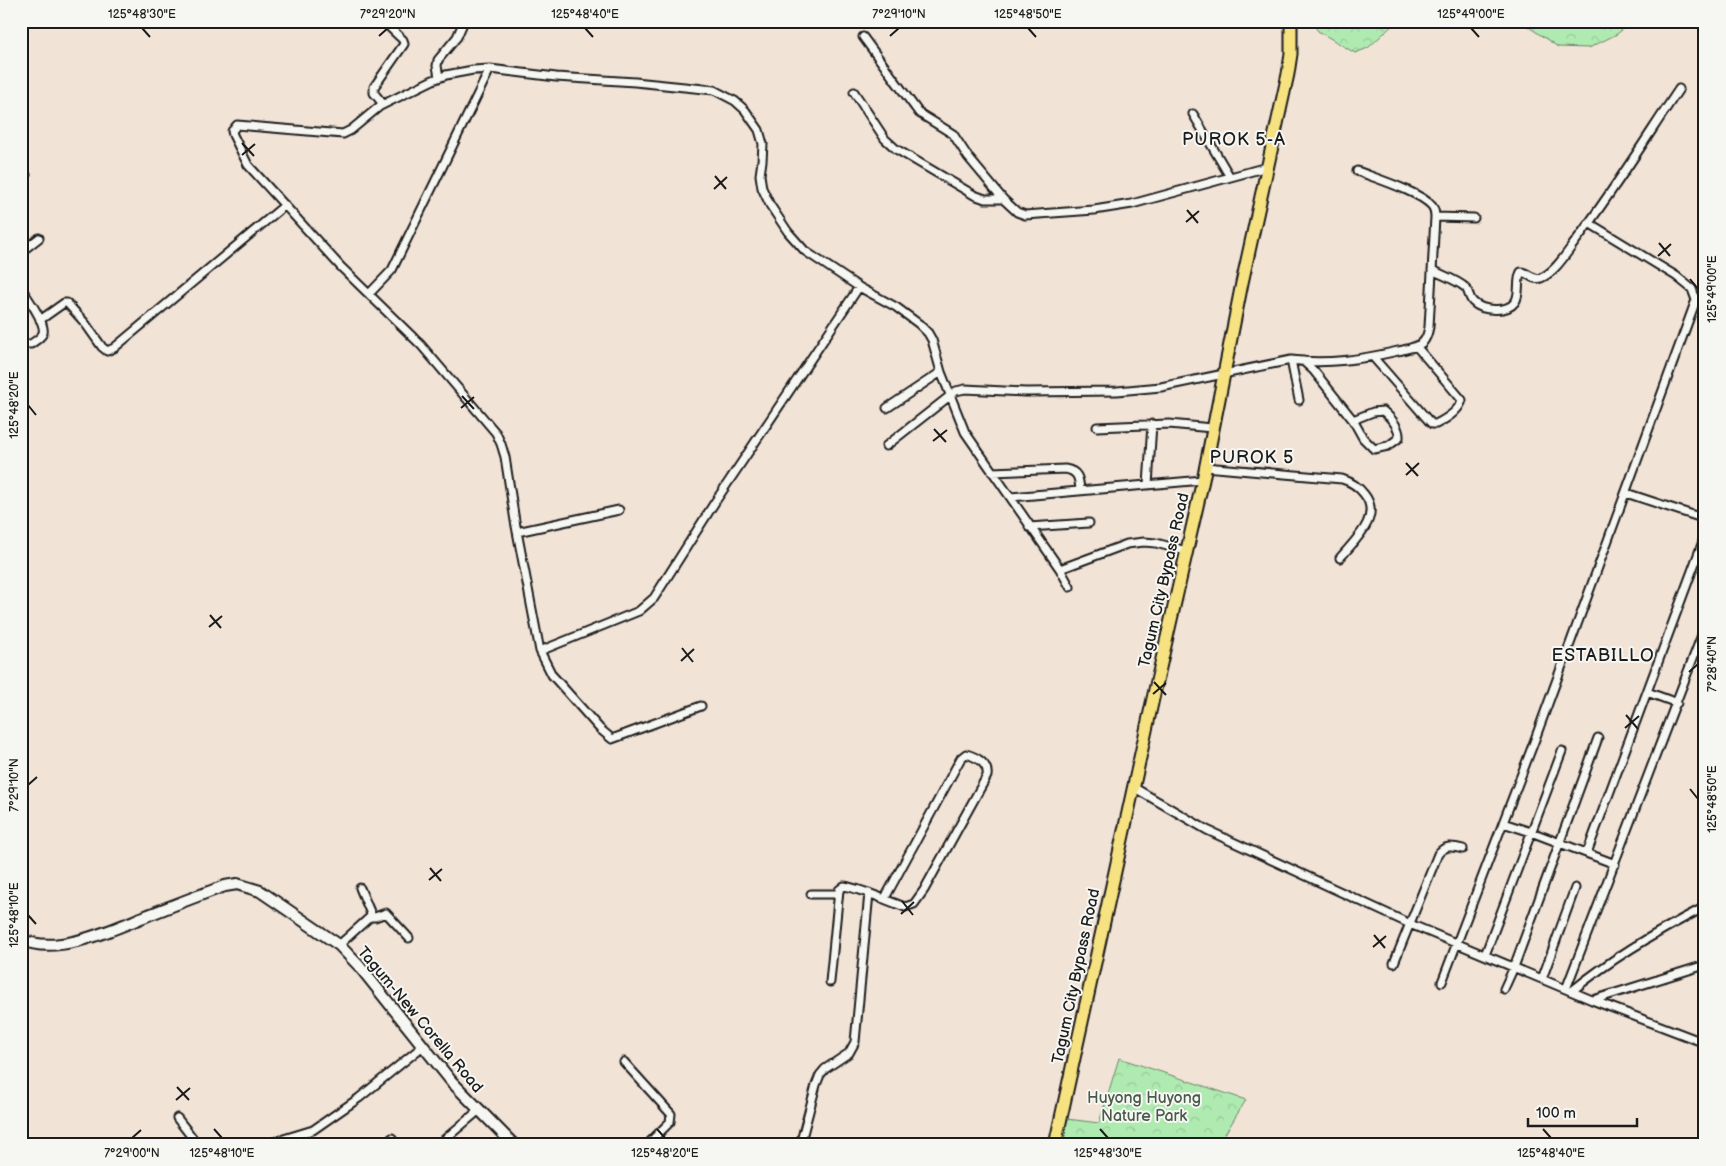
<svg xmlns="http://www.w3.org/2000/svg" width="1726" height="1166" font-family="'Balsamiq Sans',sans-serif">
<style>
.forest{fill:url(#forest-crowns);stroke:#668466}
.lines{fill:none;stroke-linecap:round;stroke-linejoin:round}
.street-casing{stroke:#1c1c1c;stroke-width:11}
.secondary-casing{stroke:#1c1c1c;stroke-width:14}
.primary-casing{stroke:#1c1c1c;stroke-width:15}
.street{stroke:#f6f6f2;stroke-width:7}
.secondary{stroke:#f6f6f2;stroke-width:10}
.primary{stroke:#f7e281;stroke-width:11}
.ticks{fill:none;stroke:#1c1c1c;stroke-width:2}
.labels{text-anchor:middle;stroke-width:4;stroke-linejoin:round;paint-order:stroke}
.street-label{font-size:16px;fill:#1c1c1c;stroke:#f6f6f2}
.park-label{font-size:16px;fill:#485a49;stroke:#f6f6f2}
.neighbourhood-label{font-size:18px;letter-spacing:1px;fill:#1c1c1c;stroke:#f6f6f2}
.neatline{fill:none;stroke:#1c1c1c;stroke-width:2}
.ticks-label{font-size:12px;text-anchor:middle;fill:#1c1c1c}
</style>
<defs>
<pattern id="forest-crowns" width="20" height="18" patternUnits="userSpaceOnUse" patternTransform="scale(1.25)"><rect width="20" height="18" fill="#afebb1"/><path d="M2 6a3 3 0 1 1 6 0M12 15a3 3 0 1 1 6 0" fill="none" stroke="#96c998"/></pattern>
</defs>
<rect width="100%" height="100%" fill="#f2e3d7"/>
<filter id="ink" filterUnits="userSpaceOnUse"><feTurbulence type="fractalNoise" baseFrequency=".02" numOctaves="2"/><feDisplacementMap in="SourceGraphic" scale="10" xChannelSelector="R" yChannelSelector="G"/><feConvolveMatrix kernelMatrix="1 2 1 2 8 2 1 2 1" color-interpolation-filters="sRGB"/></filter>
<g filter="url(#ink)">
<path class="forest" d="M1311 21H1397L1368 48 1355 53 1318 31Z
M1520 21H1633L1617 34 1589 48 1558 47Z
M1119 1058 1246 1100 1218 1145H1064L1067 1119 1099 1123Z"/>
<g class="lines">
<g class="street-casing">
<path id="street" d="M383 21 403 40 404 44 374 87V93L383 104
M863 37 919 113 953 134 968 157 1003 199
M439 77 437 66 438 60 457 37 464 21
M854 92 885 139 896 149 974 195 985 199H1003L1017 212 1025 215 1094 210 1132 204 1267 167
M1193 114 1230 177
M1357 171C1375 178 1420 192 1432 206 1435 210 1435 213 1435 217
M21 179 26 175
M1589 223 1676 276 1692 289 1696 300
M21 252 39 238
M1432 270C1442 275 1457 280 1466 288 1469 292 1469 298 1473 302 1482 311 1507 313 1515 302 1521 294 1516 281 1521 272 1528 272 1532 281 1541 278 1555 272 1566 254 1575 242 1612 193 1645 140 1679 89
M21 288C27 297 46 323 43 333 41 338 35 341 31 344H25L21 340
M369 294 392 270 490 69
M40 320 64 303H67L85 323 102 347 107 351 114 348 285 205
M1373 357 1428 420 1432 424H1436C1446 419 1459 411 1462 400L1416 346
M1291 360 1299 400
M1303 361 1314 371 1353 420 1373 412 1383 411C1390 417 1400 427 1399 438L1388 446 1374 449 1363 438 1353 420
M887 408 941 372
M1097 427 1169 424 1212 428
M886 446 951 395 956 391 965 389 1026 392 1117 391 1161 387 1291 360C1327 365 1363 359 1398 351 1406 349 1417 348 1423 342 1427 338 1428 332 1429 327L1435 217 1474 218
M1205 467 1342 479C1352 482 1358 486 1364 494 1383 517 1354 541 1340 558
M992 472 1065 469C1078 471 1079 478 1080 490
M1148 485 1152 424
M1626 493 1705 519
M1011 497 1203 480
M1029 527 1089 523
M517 532 619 510
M1060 569 1127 544 1144 542 1156 543 1186 551
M540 651 639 611 654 598 715 502 859 287
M1647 692 1677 703
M701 706 612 739 600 729 552 675 540 651 515 521 505 457 501 444 496 433 421 345 341 267 248 165 233 135 232 131 237 125 343 134 351 130 380 106 433 80 446 75 473 70 490 69 556 77 635 82 714 90 735 101 745 110 759 130 763 144 762 161 760 175 762 188 770 205 788 232 805 251 859 287 896 307 919 324 928 333 932 340 941 372 965 432 1060 569 1070 587
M1133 787 1207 830 1410 924 1592 1000 1705 1043
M1503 823 1531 832 1615 864
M1587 853 1705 536
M811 894H838
M370 917H375L386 913 409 938
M339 945 370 917 371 914 360 888
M1485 955 1562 751
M1394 963 1438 854C1445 845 1452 846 1463 849
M1542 979 1575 888
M830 982 839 890 844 886C865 890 885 900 905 907L914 904 924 890 987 776C989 764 977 757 966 754L961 758 885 898
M1442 982 1534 742 1696 300 1705 305
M1504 989 1514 967 1598 738
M1566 989 1705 627
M1572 991C1612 958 1658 931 1705 907
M1593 1000 1705 965
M624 1062 671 1114 670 1122 647 1145
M177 1118 198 1145
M264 1145 313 1130 359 1098 423 1046
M383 1145 392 1138
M438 1145 478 1111
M800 1145 816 1085 820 1075 825 1069 849 1053 855 1042 869 893"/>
</g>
<g class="secondary-casing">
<path id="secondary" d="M21 939C56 957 113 929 146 916 172 906 199 895 225 886L237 884 260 891 339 945 360 967 452 1082 514 1145"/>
</g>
<g class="primary-casing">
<path id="primary" d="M1055 1145 1154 694 1203 480 1242 283 1288 74 1291 54V21"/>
</g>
<use href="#street" class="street"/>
<use href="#secondary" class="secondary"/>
<use href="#primary" class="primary"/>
</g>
</g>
<path class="ticks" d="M142 28 150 37M585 28 593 37M1028 28 1036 37M1471 28 1479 37M379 36 388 28M890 36 899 28M242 143 254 156M242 155 255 144M715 176 726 189M714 189 727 177M1187 210 1198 223M1186 222 1199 211M1659 243 1670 256M1658 256 1671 244M1690 279 1698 289M462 396 474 409M28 405 36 415M461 408 474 397M934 429 946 442M933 441 947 430M1406 463 1418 476M1406 475 1419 463M210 615 221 628M209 627 222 616M682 648 693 662M681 661 694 649M1689 672 1698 664M1154 682 1166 695M1153 694 1166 683M1626 715 1638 729M1625 728 1639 716M28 785 37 777M1690 789 1698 799M430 868 441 881M429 880 442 869M902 901 913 915M901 914 914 902M28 915 36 924M1374 935 1385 948M1373 947 1386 936M177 1087 189 1100M176 1100 190 1088M214 1129 222 1138M657 1129 665 1138M1100 1129 1108 1138M1543 1129 1551 1138M132 1138 141 1130"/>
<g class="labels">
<g class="street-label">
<text transform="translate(1163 580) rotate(-77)" y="6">Tagum City Bypass Road</text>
<text transform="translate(1075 976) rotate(-78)" y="6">Tagum City Bypass Road</text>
<text transform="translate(421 1019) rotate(50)" y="6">Tagum-New Corella Road</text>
</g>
<g class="park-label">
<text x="1144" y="1103">Huyong Huyong<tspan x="1144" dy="18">Nature Park</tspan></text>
</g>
<g class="neighbourhood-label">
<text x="1234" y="145">PUROK 5-A</text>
<text x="1252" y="463">PUROK 5</text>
<text x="1603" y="661">ESTABILLO</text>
</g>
</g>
<rect width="1726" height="1166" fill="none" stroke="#f6f6f2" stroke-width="55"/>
<path d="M1528 1118v8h109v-8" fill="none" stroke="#1c1c1c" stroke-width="2.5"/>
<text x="1536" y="1118" font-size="15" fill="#1c1c1c" stroke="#f6f6f2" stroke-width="4" paint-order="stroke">100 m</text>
<rect x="28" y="28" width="1670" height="1110" class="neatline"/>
<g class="ticks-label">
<text x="142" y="18">125°48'30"E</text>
<text x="388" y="18">7°29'20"N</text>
<text x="585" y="18">125°48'40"E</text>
<text x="899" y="18">7°29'10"N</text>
<text x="1028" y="18">125°48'50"E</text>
<text x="1471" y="18">125°49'00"E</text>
<text transform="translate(1712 289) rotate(-90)" y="4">125°49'00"E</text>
<text transform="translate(14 405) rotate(-90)" y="4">125°48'20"E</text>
<text transform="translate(1712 664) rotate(-90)" y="4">7°28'40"N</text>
<text transform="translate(14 785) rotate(-90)" y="4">7°29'10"N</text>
<text transform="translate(1712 799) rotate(-90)" y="4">125°48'50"E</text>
<text transform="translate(14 915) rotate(-90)" y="4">125°48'10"E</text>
<text x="132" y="1157">7°29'00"N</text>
<text x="222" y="1157">125°48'10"E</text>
<text x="665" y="1157">125°48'20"E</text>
<text x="1108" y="1157">125°48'30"E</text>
<text x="1551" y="1157">125°48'40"E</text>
</g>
</svg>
